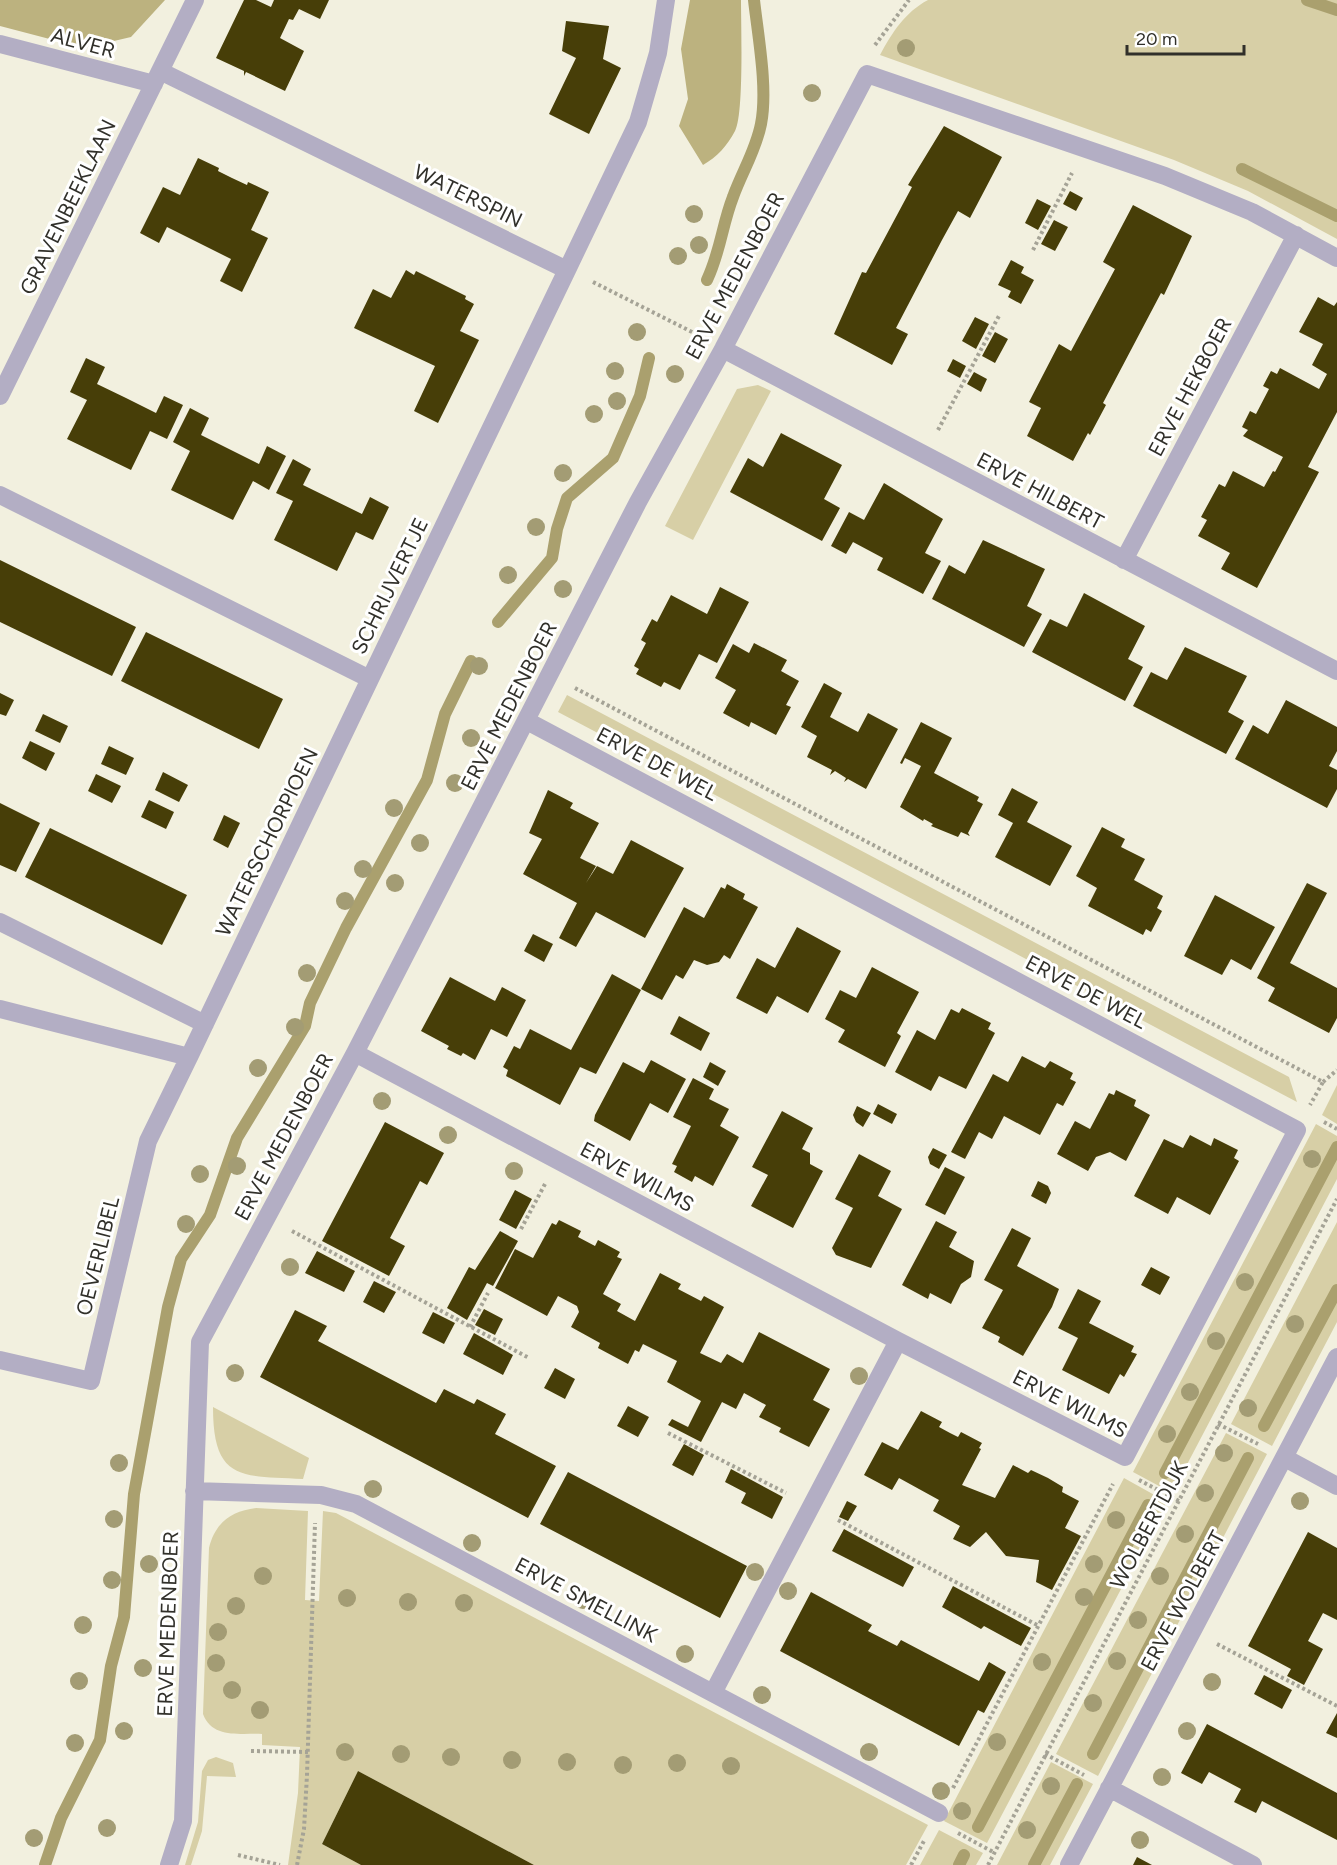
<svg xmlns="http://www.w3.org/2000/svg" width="1337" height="1865" font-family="Figtree,sans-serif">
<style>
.green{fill:#d7cfa6}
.forest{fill:#bcb27f}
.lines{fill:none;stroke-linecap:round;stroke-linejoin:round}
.stream{stroke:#aaa06e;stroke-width:12}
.building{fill:#473e08}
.path{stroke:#a5a396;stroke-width:4;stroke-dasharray:3 3;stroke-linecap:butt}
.street{stroke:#b3aec4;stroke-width:18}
.tree{fill:#a39c74}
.labels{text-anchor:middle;stroke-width:6;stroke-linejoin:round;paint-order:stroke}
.street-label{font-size:21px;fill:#31302a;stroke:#fff}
</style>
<rect width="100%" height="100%" fill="#f2f0df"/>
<path class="green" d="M928 0H1337V239L1248 191 1174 160 880 55C892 33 905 12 928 0Z
M758 385 771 391 693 540 665 526 737 389Z
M567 695 1289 1077 1297 1102 558 712Z
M1337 1085V1124L1322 1115Z
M1316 1124 1337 1136V1179L1172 1493 1133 1472Z
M1337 1222V1322L1272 1446 1231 1424Z
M213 1407 309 1458 303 1479C241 1476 213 1481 213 1407Z
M1226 1433 1267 1454 1098 1776 1056 1754Z
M1124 1478 1167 1502 987 1843 944 1821Z
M256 1508 308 1511 305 1600 319 1601 323 1511 336 1513 928 1825 906 1865H534L358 1771 322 1844 361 1865H288L298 1793 300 1747 262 1745V1734C241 1733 212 1739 203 1714L209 1548C215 1523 231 1511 256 1508Z
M216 1757 233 1763 236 1777 207 1776 202 1831 191 1865H185L198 1822 202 1771 208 1760Z
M1051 1762 1093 1784 1050 1865H997Z
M939 1830 983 1853 976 1865H920Z"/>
<path class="forest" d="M0 0H165L131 37 84 48 0 26Z
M690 0H741C741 24 744 115 735 131 727 146 717 157 703 165L679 126 688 99 681 49Z"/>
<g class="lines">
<path class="stream" d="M1307 0 1337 10
M1242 169 1337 216
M707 280C721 250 722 225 733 197 742 172 756 150 761 124 768 89 758 36 754 0
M498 622 552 558 557 529 567 498 613 458 640 396 649 358
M1264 1426 1337 1290
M1165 1473 1337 1147
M1093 1754 1248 1458
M978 1827 1148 1505
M45 1865 61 1818 100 1740 111 1666 124 1617 134 1494 168 1307 181 1259 210 1215 237 1138 305 1026 310 1003 346 928 427 780 445 714 471 661
M959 1865 964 1855
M1034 1865 1077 1784"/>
</g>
<path class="building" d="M244 0H256L271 7 274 0H329L320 19 299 9 293 20 289 19 280 38 304 51 285 91 246 72 244 76V71L216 58Z
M566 21 609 26 603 59 621 68 589 134 549 114 576 58 562 51Z
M944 126 1002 157 970 218 958 211 942 240 896 328 908 334 892 365 834 334 862 272 866 273 912 187 908 185Z
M198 158 219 168 218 171 232 178 247 185 248 182 269 192 251 230 268 238 242 292 220 281 231 259 167 227 159 243 140 233 163 187 180 195Z
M1070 191 1083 198 1076 211 1063 204Z
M1037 199 1051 206 1038 230 1025 223Z
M1133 205 1192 236 1164 295 1161 293 1103 403 1106 405 1090 435 1088 433 1073 461 1027 436 1041 408 1029 402 1059 344 1071 351 1115 269 1103 262Z
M1054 220 1068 227 1055 251 1041 244Z
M1011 260 1024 267 1021 273 1034 280 1021 304 1008 297 1011 291 998 285Z
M406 270 414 275 416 271 466 296 465 299 474 304 460 331 479 340 438 423 414 411 435 366 354 328 373 289 391 298Z
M1318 297 1334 306 1337 302V412L1308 467 1319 472 1257 588 1221 569 1230 553 1198 536 1207 520 1201 517 1219 484 1225 487 1233 471 1264 487 1273 471 1275 472 1283 457 1243 436 1248 430 1242 427 1250 411 1256 414 1269 389 1263 386 1271 371 1277 374 1280 368 1319 389 1327 374 1312 365 1323 344 1299 332Z
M975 317 989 324 976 349 962 341Z
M995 332 1008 339 995 363 982 356Z
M86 358 105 367 97 384 126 398 156 413 164 396 183 405 167 439 150 431 131 470 67 439 87 400 70 392Z
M953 359 966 366 960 378 947 371Z
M974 372 987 379 981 392 967 384Z
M190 408 209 418 201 435 259 464 267 446 286 456 269 490 253 481 233 520 171 490 190 451 173 442Z
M781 433 842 465 824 499 840 508 822 541 730 492 748 458 763 467Z
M293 459 311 469 303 485 362 514 370 497 389 507 373 540 356 532 337 571 274 540 293 501 276 493Z
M884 483 943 519 925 553 941 561 923 594 877 570 883 558 853 542 846 554 831 546 849 512 864 520Z
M983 540 1045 569 1027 606 1042 614 1024 647 932 599 949 565 965 574Z
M0 560 136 627 112 676 0 622Z
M720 587 749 602 717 663 699 654 680 690 664 682 661 687 636 674 639 669 634 666 646 643 641 640 652 619 657 622 671 595 707 614Z
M1084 593 1145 626 1128 659 1143 667 1125 701 1032 652 1050 619 1067 627Z
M146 632 283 699 259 749 121 681Z
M754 643 787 660 781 671 799 681 786 705 791 707 776 735 751 722 749 727 723 713 736 690 715 678 733 644 749 653Z
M1185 647 1247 676 1228 712 1244 721 1226 754 1133 706 1151 672 1167 680Z
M824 683 842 693 830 717 858 732 868 713 898 729 866 789 848 779 844 782 846 778 835 771 830 775 832 770 807 757 817 736 801 727Z
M0 693 14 700 6 716 0 714Z
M1286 700 1337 727V751L1329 766 1337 770V789L1327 808 1235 759 1253 725 1268 734Z
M43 714 68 726 60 743 35 731Z
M921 722 952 738 934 773 979 797 977 801 983 804 968 833 970 836 961 832 958 837 931 826 933 824 924 819 923 821 900 807 921 766 905 758 902 764 900 763Z
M30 741 55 753 46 771 22 758Z
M109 746 134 758 126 775 101 764Z
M163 772 188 785 179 802 155 790Z
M96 774 121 786 112 803 88 791Z
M1012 788 1038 802 1027 822 1072 846 1050 886 995 857 1013 823 998 815Z
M548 790 573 803 570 808 599 823 580 858 596 866 586 883 597 866 613 874 631 840 684 868 645 938 596 912 576 947 559 938 577 903 523 874 542 839 529 833Z
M149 800 174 812 166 829 141 817Z
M0 803 40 823 16 872 0 865Z
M224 815 240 823 228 848 213 840Z
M1102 827 1125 839 1121 847 1145 859 1134 880 1163 896 1157 908 1162 911 1151 932 1146 929 1143 935 1088 906 1097 888 1076 876Z
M50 828 187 895 162 945 25 877Z
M1307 883 1327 893 1290 963 1337 988V1018L1329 1033 1268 1001 1275 988 1257 978Z
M727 884 745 894 743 899 758 907 730 959 724 955 719 962 707 965 694 960 683 979 676 975 662 1000 641 989 684 907 704 918 721 887 725 889Z
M1215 895 1275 927 1251 970 1231 959 1222 975 1184 956Z
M797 927 841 951 808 1013 777 996 767 1014 736 998 757 958 775 968Z
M533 934 553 944 544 962 524 951Z
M872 967 919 992 897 1033 901 1036 885 1067 838 1042 845 1030 825 1019 840 990 856 998Z
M612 974 641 990 596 1074 580 1067 560 1105 506 1076 508 1070 503 1067 514 1046 520 1049 530 1029 571 1050Z
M450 977 495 1001 502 987 526 1000 507 1037 491 1029 475 1060 463 1053 461 1056 447 1049 449 1046 421 1031Z
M962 1008 991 1023 988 1029 995 1033 966 1089 939 1076 931 1091 895 1072 917 1030 935 1040 951 1009 959 1013Z
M679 1016 710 1033 701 1051 670 1034Z
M1022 1056 1045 1068 1050 1061 1073 1073 1070 1079 1076 1082 1063 1106 1057 1103 1040 1135 1004 1116 992 1139 979 1132 965 1159 951 1152 993 1074 1008 1082Z
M651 1060 686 1079 668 1113 650 1103 630 1141 594 1121 595 1115 623 1062 644 1073Z
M710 1062 726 1071 718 1086 703 1077Z
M693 1078 714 1089 709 1099 729 1109 720 1126 739 1137 713 1186 695 1176 692 1182 674 1172 677 1166 672 1164 691 1126 673 1117Z
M1116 1090 1136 1100 1134 1106 1150 1115 1126 1161 1110 1152 1096 1157 1088 1171 1057 1154 1075 1121 1090 1129 1109 1093 1114 1095Z
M878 1104 897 1114 892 1124 873 1114Z
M857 1106 871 1113 863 1127 856 1122 853 1115Z
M782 1111 813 1128 802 1149 810 1153V1164L823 1171 793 1228 751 1206 768 1175 752 1167Z
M385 1122 444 1153 427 1185 420 1181 390 1238 405 1246 389 1276 322 1241Z
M1190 1135 1211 1146 1214 1138 1238 1150 1234 1158 1239 1161 1210 1215 1177 1197 1168 1214 1134 1196 1164 1139 1183 1148Z
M933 1148 947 1155 939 1169 930 1164 928 1157Z
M859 1154 891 1171 878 1196 902 1209 871 1268 836 1255 832 1248 853 1208 835 1199Z
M945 1167 965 1177 945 1215 925 1205Z
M1038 1181 1048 1186 1051 1193 1046 1204 1031 1196Z
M515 1190 532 1199 516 1229 499 1220Z
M559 1220 581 1231 578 1237 595 1246 598 1240 620 1252 617 1257 622 1259 603 1294 621 1304 617 1311 635 1321 660 1273 681 1284 678 1289 701 1301 704 1296 724 1307 700 1353 721 1363 727 1354 743 1363 759 1332 830 1369 813 1400 830 1409 809 1447 779 1432 781 1428 759 1417 766 1405 744 1393 736 1409 722 1402 701 1442 668 1425 672 1419 688 1427 701 1401 667 1382 677 1361 643 1344 639 1352 635 1350 628 1364 598 1348 600 1343 571 1327 579 1312 577 1306 558 1296 547 1316 495 1288 515 1249 533 1258 552 1223 556 1225Z
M936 1221 957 1232 949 1247 974 1261 971 1277 961 1284 951 1304 930 1293 928 1299 902 1285Z
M1012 1228 1031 1238 1017 1266 1059 1289 1052 1307 1023 1356 998 1342 1000 1337 982 1328 1003 1290 984 1280Z
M500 1231 518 1241 493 1286 487 1283 467 1320 447 1308 469 1267 475 1270Z
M317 1251 355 1271 344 1292 305 1273Z
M1151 1267 1170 1277 1160 1295 1141 1285Z
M374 1281 396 1292 384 1313 363 1302Z
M1078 1289 1101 1301 1089 1323 1134 1346 1131 1352 1137 1354 1124 1377 1120 1374 1109 1394 1062 1370 1078 1338 1058 1328Z
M484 1309 503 1319 495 1335 475 1325Z
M295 1310 327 1326 318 1341 436 1403 444 1389 474 1404 477 1399 506 1414 495 1434 556 1466 528 1518 260 1377Z
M433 1312 455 1323 444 1344 422 1333Z
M474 1333 513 1355 503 1375 463 1354Z
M555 1368 575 1379 565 1399 544 1388Z
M628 1406 649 1417 638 1437 617 1426Z
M921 1411 942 1422 939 1427 950 1433 958 1437 961 1432 982 1443 979 1448 981 1449 962 1485 995 1498 1013 1465 1028 1473 1031 1470 1048 1478 1063 1487 1062 1492 1079 1501 1065 1528 1081 1536 1052 1590 1036 1582 1039 1560 1006 1556 986 1532 970 1547 953 1539 960 1526 933 1511 939 1500 899 1478 892 1490 864 1475 882 1442 898 1450Z
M684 1444 704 1455 693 1476 672 1465Z
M731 1469 783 1497 772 1519 741 1503 746 1493 725 1482Z
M568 1472 747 1566 720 1618 540 1524Z
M847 1501 857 1506 848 1521 839 1517Z
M844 1529 914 1567 903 1587 832 1551Z
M1308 1532 1337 1548V1620L1323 1613 1308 1641 1323 1649 1304 1685 1287 1676 1291 1669 1248 1646Z
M953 1586 1031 1628 1021 1646 984 1626 981 1629 942 1607Z
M811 1592 872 1625 868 1631 897 1646 901 1640 979 1681 989 1662 1006 1672 984 1713 978 1710 959 1746 780 1651Z
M1264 1675 1292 1690 1282 1709 1254 1694Z
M1337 1713V1738L1326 1733Z
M1207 1724 1337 1793V1840L1262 1801 1256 1813 1234 1802 1241 1789 1209 1772 1202 1784 1181 1773Z
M358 1771 534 1865H361L322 1844Z
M1137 1857 1152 1865H1133Z"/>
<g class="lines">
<path class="path" d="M875 45 909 0
M1033 250 1072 173
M593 282 698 335
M938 430 1000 314
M575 688 1323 1082 1310 1105
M1323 1082 1337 1070
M1324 1122 1337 1129
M521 1229 545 1184
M292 1231 529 1358
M470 1327 488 1293
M1218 1424 1258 1444
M668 1433 786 1493
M1139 1480 1179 1501
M838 1520 1039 1626
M1217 1644 1337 1706
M251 1751 308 1752
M1045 1754 1084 1775
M953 1788 1113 1484
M958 1833 995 1853
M238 1855 280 1865
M297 1865 304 1829 307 1775 315 1523
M911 1865 925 1839
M988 1865 1337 1199"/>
<path class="street" d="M0 44 154 84
M160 71 567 270 638 122 658 53 666 0
M723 349 1337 671
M0 396 195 0
M0 495 370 679 567 270
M1124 560 1296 235
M0 922 205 1024
M0 1009 189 1057 370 679
M355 1053 898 1341 1125 1457 1297 1130 527 721
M0 1360 91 1381 148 1141 189 1057
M1285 1458 1337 1486
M194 1491 321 1495 356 1504 939 1813
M713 1693 898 1341
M1109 1788 1253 1865
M169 1865 183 1821 200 1342 355 1053 638 502 723 349 867 74 1165 176 1252 212 1337 258
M1069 1865 1337 1357"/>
</g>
<g class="tree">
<circle cx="906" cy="48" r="9"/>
<circle cx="812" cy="93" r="9"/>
<circle cx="694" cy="214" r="9"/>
<circle cx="699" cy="245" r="9"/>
<circle cx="678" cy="256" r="9"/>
<circle cx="637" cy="332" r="9"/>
<circle cx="615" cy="371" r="9"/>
<circle cx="675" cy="374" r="9"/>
<circle cx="617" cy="401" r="9"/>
<circle cx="594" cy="414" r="9"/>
<circle cx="563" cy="473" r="9"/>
<circle cx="536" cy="527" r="9"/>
<circle cx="508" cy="575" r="9"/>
<circle cx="563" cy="589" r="9"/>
<circle cx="479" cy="666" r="9"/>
<circle cx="471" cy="738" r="9"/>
<circle cx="455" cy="783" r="9"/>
<circle cx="394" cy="808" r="9"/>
<circle cx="420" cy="843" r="9"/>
<circle cx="363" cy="869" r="9"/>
<circle cx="395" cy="883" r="9"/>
<circle cx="345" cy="901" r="9"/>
<circle cx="307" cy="973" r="9"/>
<circle cx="295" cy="1027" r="9"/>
<circle cx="258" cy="1068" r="9"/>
<circle cx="382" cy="1101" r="9"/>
<circle cx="448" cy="1135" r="9"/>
<circle cx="1312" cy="1159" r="9"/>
<circle cx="237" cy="1166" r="9"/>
<circle cx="514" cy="1171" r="9"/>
<circle cx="200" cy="1174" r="9"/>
<circle cx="186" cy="1224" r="9"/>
<circle cx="290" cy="1267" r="9"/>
<circle cx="1245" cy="1282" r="9"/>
<circle cx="1295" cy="1324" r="9"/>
<circle cx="1216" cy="1341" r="9"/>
<circle cx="235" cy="1373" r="9"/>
<circle cx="859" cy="1376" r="9"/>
<circle cx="1190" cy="1392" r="9"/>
<circle cx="1248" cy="1408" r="9"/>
<circle cx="1167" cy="1434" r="9"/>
<circle cx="1224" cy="1453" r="9"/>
<circle cx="119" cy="1463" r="9"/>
<circle cx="373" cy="1489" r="9"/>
<circle cx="1205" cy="1493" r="9"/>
<circle cx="1300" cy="1501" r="9"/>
<circle cx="114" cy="1519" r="9"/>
<circle cx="1116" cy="1520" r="9"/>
<circle cx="1185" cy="1534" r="9"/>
<circle cx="472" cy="1543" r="9"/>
<circle cx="149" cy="1564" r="9"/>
<circle cx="1094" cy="1564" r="9"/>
<circle cx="755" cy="1572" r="9"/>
<circle cx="263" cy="1576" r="9"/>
<circle cx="1160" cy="1576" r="9"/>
<circle cx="112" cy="1580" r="9"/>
<circle cx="788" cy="1591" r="9"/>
<circle cx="1084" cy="1597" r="9"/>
<circle cx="347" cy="1598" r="9"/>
<circle cx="583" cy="1600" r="9"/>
<circle cx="408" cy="1602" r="9"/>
<circle cx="464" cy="1603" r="9"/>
<circle cx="236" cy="1606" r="9"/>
<circle cx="1138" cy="1620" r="9"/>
<circle cx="83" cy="1625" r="9"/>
<circle cx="218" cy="1632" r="9"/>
<circle cx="685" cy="1654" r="9"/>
<circle cx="1117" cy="1661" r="9"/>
<circle cx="1042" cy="1662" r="9"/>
<circle cx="216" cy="1663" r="9"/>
<circle cx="143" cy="1668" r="9"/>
<circle cx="79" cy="1681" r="9"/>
<circle cx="1212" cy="1682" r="9"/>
<circle cx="232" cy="1690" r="9"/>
<circle cx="762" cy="1695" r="9"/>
<circle cx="1093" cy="1703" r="9"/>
<circle cx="260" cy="1710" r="9"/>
<circle cx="124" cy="1731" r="9"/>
<circle cx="1187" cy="1731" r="9"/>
<circle cx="997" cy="1742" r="9"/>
<circle cx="75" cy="1743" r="9"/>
<circle cx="345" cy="1752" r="9"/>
<circle cx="869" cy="1752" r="9"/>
<circle cx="401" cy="1754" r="9"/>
<circle cx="451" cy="1757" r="9"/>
<circle cx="512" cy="1760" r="9"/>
<circle cx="567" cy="1762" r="9"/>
<circle cx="677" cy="1763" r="9"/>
<circle cx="623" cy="1765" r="9"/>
<circle cx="731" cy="1766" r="9"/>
<circle cx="1162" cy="1777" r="9"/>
<circle cx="1051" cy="1786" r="9"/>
<circle cx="941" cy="1791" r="9"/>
<circle cx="962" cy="1811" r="9"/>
<circle cx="107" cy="1828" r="9"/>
<circle cx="1027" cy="1830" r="9"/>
<circle cx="34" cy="1838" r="9"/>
<circle cx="1140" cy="1840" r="9"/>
</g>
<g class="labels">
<g class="street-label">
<text transform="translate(83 43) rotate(15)" y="7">ALVER</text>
<text transform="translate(468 196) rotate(26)" y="7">WATERSPIN</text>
<text transform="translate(68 207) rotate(-64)" y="7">GRAVENBEEKLAAN</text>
<text transform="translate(735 276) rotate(-62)" y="7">ERVE MEDENBOER</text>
<text transform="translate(1190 387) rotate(-62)" y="7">ERVE HEKBOER</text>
<text transform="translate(1040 491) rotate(28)" y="7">ERVE HILBERT</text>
<text transform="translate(390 586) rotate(-64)" y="7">SCHRIJVERTJE</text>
<text transform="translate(509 706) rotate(-63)" y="7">ERVE MEDENBOER</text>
<text transform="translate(657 764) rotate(28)" y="7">ERVE DE WEL</text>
<text transform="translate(267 842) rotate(-64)" y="7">WATERSCHORPIOEN</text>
<text transform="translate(1086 992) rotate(28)" y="7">ERVE DE WEL</text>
<text transform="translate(284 1137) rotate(-62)" y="7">ERVE MEDENBOER</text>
<text transform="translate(637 1177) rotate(28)" y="7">ERVE WILMS</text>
<text transform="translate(98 1256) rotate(-76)" y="7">OEVERLIBEL</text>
<text transform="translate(1070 1404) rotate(27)" y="7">ERVE WILMS</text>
<text transform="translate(1149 1525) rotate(-62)" y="7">WOLBERTDIJK</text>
<text transform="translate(586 1600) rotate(28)" y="7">ERVE SMELLINK</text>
<text transform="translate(1183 1601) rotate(-62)" y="7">ERVE WOLBERT</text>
<text transform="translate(168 1624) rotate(-88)" y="7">ERVE MEDENBOER</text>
</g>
</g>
<path d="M1127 45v9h117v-9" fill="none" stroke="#31302a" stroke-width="3"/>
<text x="1136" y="45" font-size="18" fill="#31302a" stroke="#ffffff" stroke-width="4.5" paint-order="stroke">20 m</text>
</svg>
